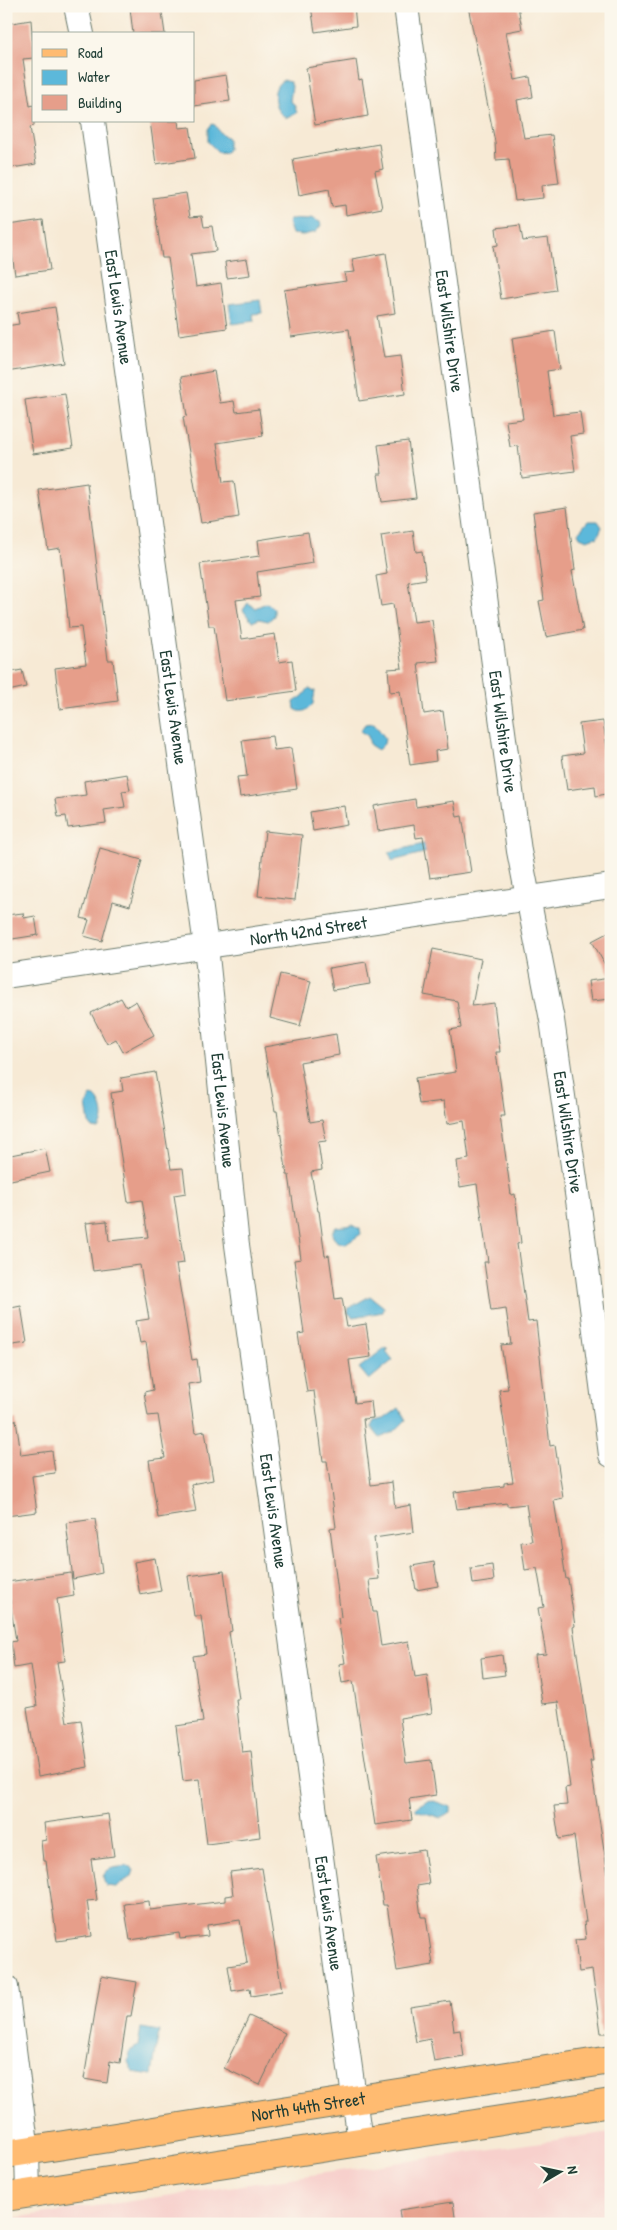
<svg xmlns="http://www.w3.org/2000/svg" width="617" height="2230" font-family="'Patrick Hand',sans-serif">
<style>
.built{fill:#f7d0cc}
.water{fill:#5cb8da;stroke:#3e7a87}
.building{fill:#e69e8a}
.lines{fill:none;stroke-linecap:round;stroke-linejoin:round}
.minor-casing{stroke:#6b7a6c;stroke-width:26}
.primary-casing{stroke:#6b7a6c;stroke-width:30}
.minor{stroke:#fff;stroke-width:24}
.primary{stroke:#ffbb71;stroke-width:28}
.labels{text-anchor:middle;stroke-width:4.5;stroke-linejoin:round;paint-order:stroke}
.street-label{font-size:18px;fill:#1f3d34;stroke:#fbf7ec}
</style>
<rect width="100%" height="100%" fill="#fbf7ec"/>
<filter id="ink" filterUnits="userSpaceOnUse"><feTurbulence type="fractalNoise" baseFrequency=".02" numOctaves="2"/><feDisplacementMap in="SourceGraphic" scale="10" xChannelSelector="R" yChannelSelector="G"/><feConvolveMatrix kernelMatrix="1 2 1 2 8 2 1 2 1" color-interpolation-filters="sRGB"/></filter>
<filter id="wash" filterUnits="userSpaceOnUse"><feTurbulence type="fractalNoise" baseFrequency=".0096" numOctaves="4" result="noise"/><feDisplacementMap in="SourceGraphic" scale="20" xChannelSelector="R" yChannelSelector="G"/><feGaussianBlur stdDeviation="1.12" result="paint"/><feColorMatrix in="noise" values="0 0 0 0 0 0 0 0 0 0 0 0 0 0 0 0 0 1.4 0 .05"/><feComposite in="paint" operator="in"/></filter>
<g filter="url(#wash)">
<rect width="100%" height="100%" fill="#f7ead5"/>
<path class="built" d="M611 2132V2224H6V2219Z"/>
<path class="water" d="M284 80 290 82 292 86 290 101 294 104 297 113 287 118C273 113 269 86 284 80Z
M212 124 215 125 220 133 228 138V149L225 153 218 152 208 142V129Z
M311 218 320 222 321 225 316 232 303 235 292 234 288 222 291 219 307 220Z
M260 300 262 313 253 314 254 321 232 324 229 304Z
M588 521H598L602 527 597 538 595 537 587 540 580 537 578 533Z
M248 603 255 608 266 603 269 604 274 609V616L268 621 259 619 252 622 243 610Z
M309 688 315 691 313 704C307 711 302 714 295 709L294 702 303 696Z
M374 723 385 738 384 744 378 750 370 745 368 736 360 731 365 724Z
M441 840 443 848 392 861 389 852Z
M91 1096 95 1097C103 1105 106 1119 99 1129L93 1128 89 1123 86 1104Z
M353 1225 360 1229 361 1234 346 1244C339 1243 332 1240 332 1232L336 1227Z
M370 1296 384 1307 383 1312 353 1317 348 1313 349 1308Z
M386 1347 388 1349 386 1351 393 1360 369 1380 359 1368Z
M399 1408 406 1420 395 1431 380 1438 371 1427 374 1421 384 1419Z
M431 1800 451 1807V1813L441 1818 416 1810V1807L426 1801Z
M128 1866 134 1870 132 1876 116 1887 106 1886 103 1877C107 1866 117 1868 128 1866Z
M141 2028 159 2031 152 2075 133 2072 128 2062 130 2051 138 2046Z"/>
<g id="blocks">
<path class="building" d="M142 6H161L165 34H133L130 8Z
M311 6H354L356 26 315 32Z
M468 6H518L522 29 506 32 515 80 530 77 533 97 517 100 524 138 552 135 559 183 542 185 543 198 515 201 509 159 496 160 495 142Z
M31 20 34 58 23 59 30 106 34 105V126L30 127 36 164 6 169V24Z
M356 60 359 80 362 79 368 116 315 125 306 68Z
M226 75 230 101 194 106V80Z
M150 121H178L179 128 190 127 195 158 156 164Z
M379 144 383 169 375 171 382 208 346 215 345 205 332 207 329 189 299 195 293 159Z
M186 193 190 217 202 216 204 227 212 226 216 251 191 254 196 287 221 283 227 328 179 335 168 258H162L153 198Z
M43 220 50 270 15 275 8 225Z
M520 225 523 241 548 238 556 290 501 299 493 246 498 245 496 228Z
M386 253 395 313 377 316 384 358 400 356 405 394 359 401 349 329 291 337 284 290 346 281 344 273 355 272 352 259Z
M247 259 250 275 227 278 225 262Z
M55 307 64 363 6 372V326L19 324 17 313Z
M555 331 560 369 547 371 553 415 580 412 583 434 570 436 575 471 522 478 518 446 510 447 506 421 523 419 512 338Z
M214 371 220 403 234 401 236 412 259 409 263 436 217 443 223 482 234 481 239 517 201 523 183 417 187 416 181 377Z
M65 394 73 448 33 454 25 400Z
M408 441 416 498 382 502 378 474H382L378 445Z
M87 483 108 660H113L118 701 60 709 55 668 86 664 81 627 69 628 60 548 48 550 39 490Z
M567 507 575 570 572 571 583 630 546 637 539 601 544 600 533 512Z
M413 531 416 552 422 551 426 579 408 582 414 622 432 620 438 661 418 663 424 714 443 711 448 749 435 751 436 761 410 765 400 691 390 692 388 669 402 668 393 604 381 606 376 576 387 574 381 536Z
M308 532 313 563 257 572 260 597 236 600 242 639 275 634 279 662 292 660 296 691 225 701 214 626H209L200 564 260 556 258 540Z
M22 670 26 687 8 691 6 673Z
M603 721 611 774V793L596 796 595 786 567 790 562 756 583 753 579 724Z
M272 736 274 750 291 748 297 789 240 797 237 777 247 776 242 740Z
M127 774 130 790 122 791 125 807 104 810 106 823 68 828 66 816 58 817 55 799 86 795 84 781Z
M415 799 416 807 454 801 457 817 462 816 471 872 430 878 423 837 416 838 414 825 378 831 374 806Z
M344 806 347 825 313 831 310 812Z
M265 831 302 835 295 900 258 896Z
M100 848 142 860 130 906 113 901 102 941 84 936 89 920 81 918Z
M23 913 24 918 35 916 38 935 6 940V915Z
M611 931V976L592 941Z
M433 949 481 959 472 1006 494 1003 500 1052H496L505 1116H500L511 1195 515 1194 521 1243 517 1244 528 1322 536 1321 550 1446 555 1445 563 1498 554 1500 566 1579H568L575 1626 573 1627 593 1761H590L611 1894V2033H601L592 1970 579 1972 575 1940 586 1939 584 1922H586L574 1836 559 1839 554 1806 567 1805 565 1788 570 1787 558 1702 542 1704 535 1655 546 1654 538 1608 544 1607 537 1568 525 1570 521 1542 532 1541 526 1504 507 1506V1503L457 1509 454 1492 504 1486V1483L513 1482 499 1390 508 1389 501 1345 511 1344 506 1309 491 1311 484 1262H488L477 1184 460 1187 457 1161 469 1159 464 1121 447 1124 444 1101 419 1104 415 1078 456 1072 450 1030 461 1028 457 1001 424 995Z
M366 962 370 984 333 990 329 968Z
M280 974 311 981 300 1026 270 1018Z
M611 978V999L591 1001 588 981Z
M121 998 126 1007 136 1001 154 1035 123 1052 116 1039 107 1044 91 1013Z
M336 1034 339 1055 300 1062 310 1122 322 1120 326 1141 318 1142 322 1170 311 1172 318 1211H319L325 1256 329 1255 335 1299 342 1298 347 1327 366 1324 371 1357 349 1360 355 1403 371 1401 373 1418 363 1419 371 1485 392 1482 395 1508 411 1505 414 1532 374 1538 379 1579 369 1580 373 1612H376L381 1646 409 1641 415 1677 427 1675 432 1713 400 1718 406 1763 431 1760 436 1795 409 1799 412 1820 375 1825 353 1681 342 1683 339 1664 345 1663 338 1618 341 1617 330 1528 336 1527 327 1461H323L314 1391 307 1392 298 1334 304 1333 294 1260 301 1259 289 1175H287L277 1111H275L264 1047Z
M155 1072 171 1169 183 1168 186 1193 174 1195 184 1263 176 1264 192 1360 197 1359 200 1382 188 1384 195 1433 205 1431 213 1480 191 1484 196 1512 158 1518 149 1460 165 1458 158 1415 148 1416 144 1392 153 1390 146 1342 140 1343 136 1321 149 1319 140 1265 93 1271 86 1223 107 1221 109 1241 148 1237 142 1200 128 1202 111 1093 123 1091 121 1078Z
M45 1148 50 1172 6 1181V1156Z
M21 1306 27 1343 6 1346V1309Z
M6 1420H16L21 1455 52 1451 55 1473 32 1476 37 1512 6 1516Z
M95 1519 102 1573 73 1579 66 1523Z
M155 1558 161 1591 140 1595 134 1562Z
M434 1562 438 1586 416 1590 412 1566Z
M492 1565 494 1581 473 1584 471 1568Z
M224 1571 232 1631 229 1632 239 1699H236L242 1752 251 1751 260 1837 207 1844 199 1779 183 1781 176 1726 203 1722 193 1656 206 1654 201 1616H194L188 1576Z
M71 1573 74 1596 57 1599 65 1661 57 1662 67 1722 81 1720 88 1767 38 1776 27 1708 37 1706 31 1665 14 1668 11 1642 16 1641 7 1582Z
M502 1655 505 1675 483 1678 481 1658Z
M108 1814 114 1856 91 1859 97 1900 87 1901 92 1936 57 1941 46 1861H43L41 1841 46 1840 44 1823Z
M424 1850 429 1884 417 1886 421 1917H426L433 1965 397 1971 387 1905H383L376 1857Z
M262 1868 282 1991 251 1996 250 1988 232 1991 228 1966 247 1963 240 1920 207 1925 208 1936 180 1939 179 1933 130 1940 124 1904 149 1901 150 1910 225 1901V1896L233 1895 230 1872Z
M101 1976 137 1982 131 2016H127L120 2063 110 2061 107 2083 84 2079Z
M450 2001 454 2031 460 2030 464 2057 434 2062 430 2039 416 2042 410 2007Z
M249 2016 285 2033 260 2085 224 2068Z
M453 2202 456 2224H401L399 2210Z"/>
</g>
</g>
<g filter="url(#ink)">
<use href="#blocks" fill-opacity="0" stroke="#6b7a6c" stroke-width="1"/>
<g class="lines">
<g class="minor-casing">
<g id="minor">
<path d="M76 6 82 34"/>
<path id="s1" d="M406 6 519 851 552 1020 580 1214 611 1455"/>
<path id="s2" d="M93 121 206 946 237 1245 360 2141"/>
<path id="s3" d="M6 976 611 886"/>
<path d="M6 1987 27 2151 28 2194"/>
</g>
</g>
<g class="primary-casing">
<g id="primary">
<path id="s4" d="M6 2154 611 2060"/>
<path d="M6 2197 611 2103"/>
</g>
</g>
<use href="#minor" class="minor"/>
<use href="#primary" class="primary"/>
</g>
</g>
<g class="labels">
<g class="street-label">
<text dy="6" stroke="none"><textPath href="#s2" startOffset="188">East Lewis Avenue</textPath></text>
<text dy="6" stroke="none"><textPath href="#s1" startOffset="328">East Wilshire Drive</textPath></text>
<text dy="6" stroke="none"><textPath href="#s2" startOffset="592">East Lewis Avenue</textPath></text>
<text dy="6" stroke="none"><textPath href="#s1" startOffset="732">East Wilshire Drive</textPath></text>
<text dy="6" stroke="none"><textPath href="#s3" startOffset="306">North 42nd Street</textPath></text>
<text dy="6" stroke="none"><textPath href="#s2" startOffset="998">East Lewis Avenue</textPath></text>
<text dy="6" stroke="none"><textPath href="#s1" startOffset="1138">East Wilshire Drive</textPath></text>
<text dy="6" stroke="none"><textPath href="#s2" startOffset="1402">East Lewis Avenue</textPath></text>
<text dy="6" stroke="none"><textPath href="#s2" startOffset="1808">East Lewis Avenue</textPath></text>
<text dy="6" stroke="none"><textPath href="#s4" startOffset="306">North 44th Street</textPath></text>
</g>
</g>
<rect width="617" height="2230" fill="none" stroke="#fbf7ec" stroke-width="25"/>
<rect x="32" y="32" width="162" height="90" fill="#fbf7ec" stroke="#a3ada2"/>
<rect x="42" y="49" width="25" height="8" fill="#ffbb71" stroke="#a3ada2"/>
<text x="78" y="58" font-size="15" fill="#1f3d34">Road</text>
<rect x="42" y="70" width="25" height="15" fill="#5cb8da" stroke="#a3ada2"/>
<text x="78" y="82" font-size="15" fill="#1f3d34">Water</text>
<rect x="42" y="95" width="25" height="15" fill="#e69e8a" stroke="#a3ada2"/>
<text x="78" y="108" font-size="15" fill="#1f3d34">Building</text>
<g transform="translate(560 2172) rotate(81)" stroke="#fbf7ec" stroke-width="4" paint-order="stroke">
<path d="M0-4L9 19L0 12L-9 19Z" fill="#1f3d34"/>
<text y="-8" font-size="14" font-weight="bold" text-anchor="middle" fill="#1f3d34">N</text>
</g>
</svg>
